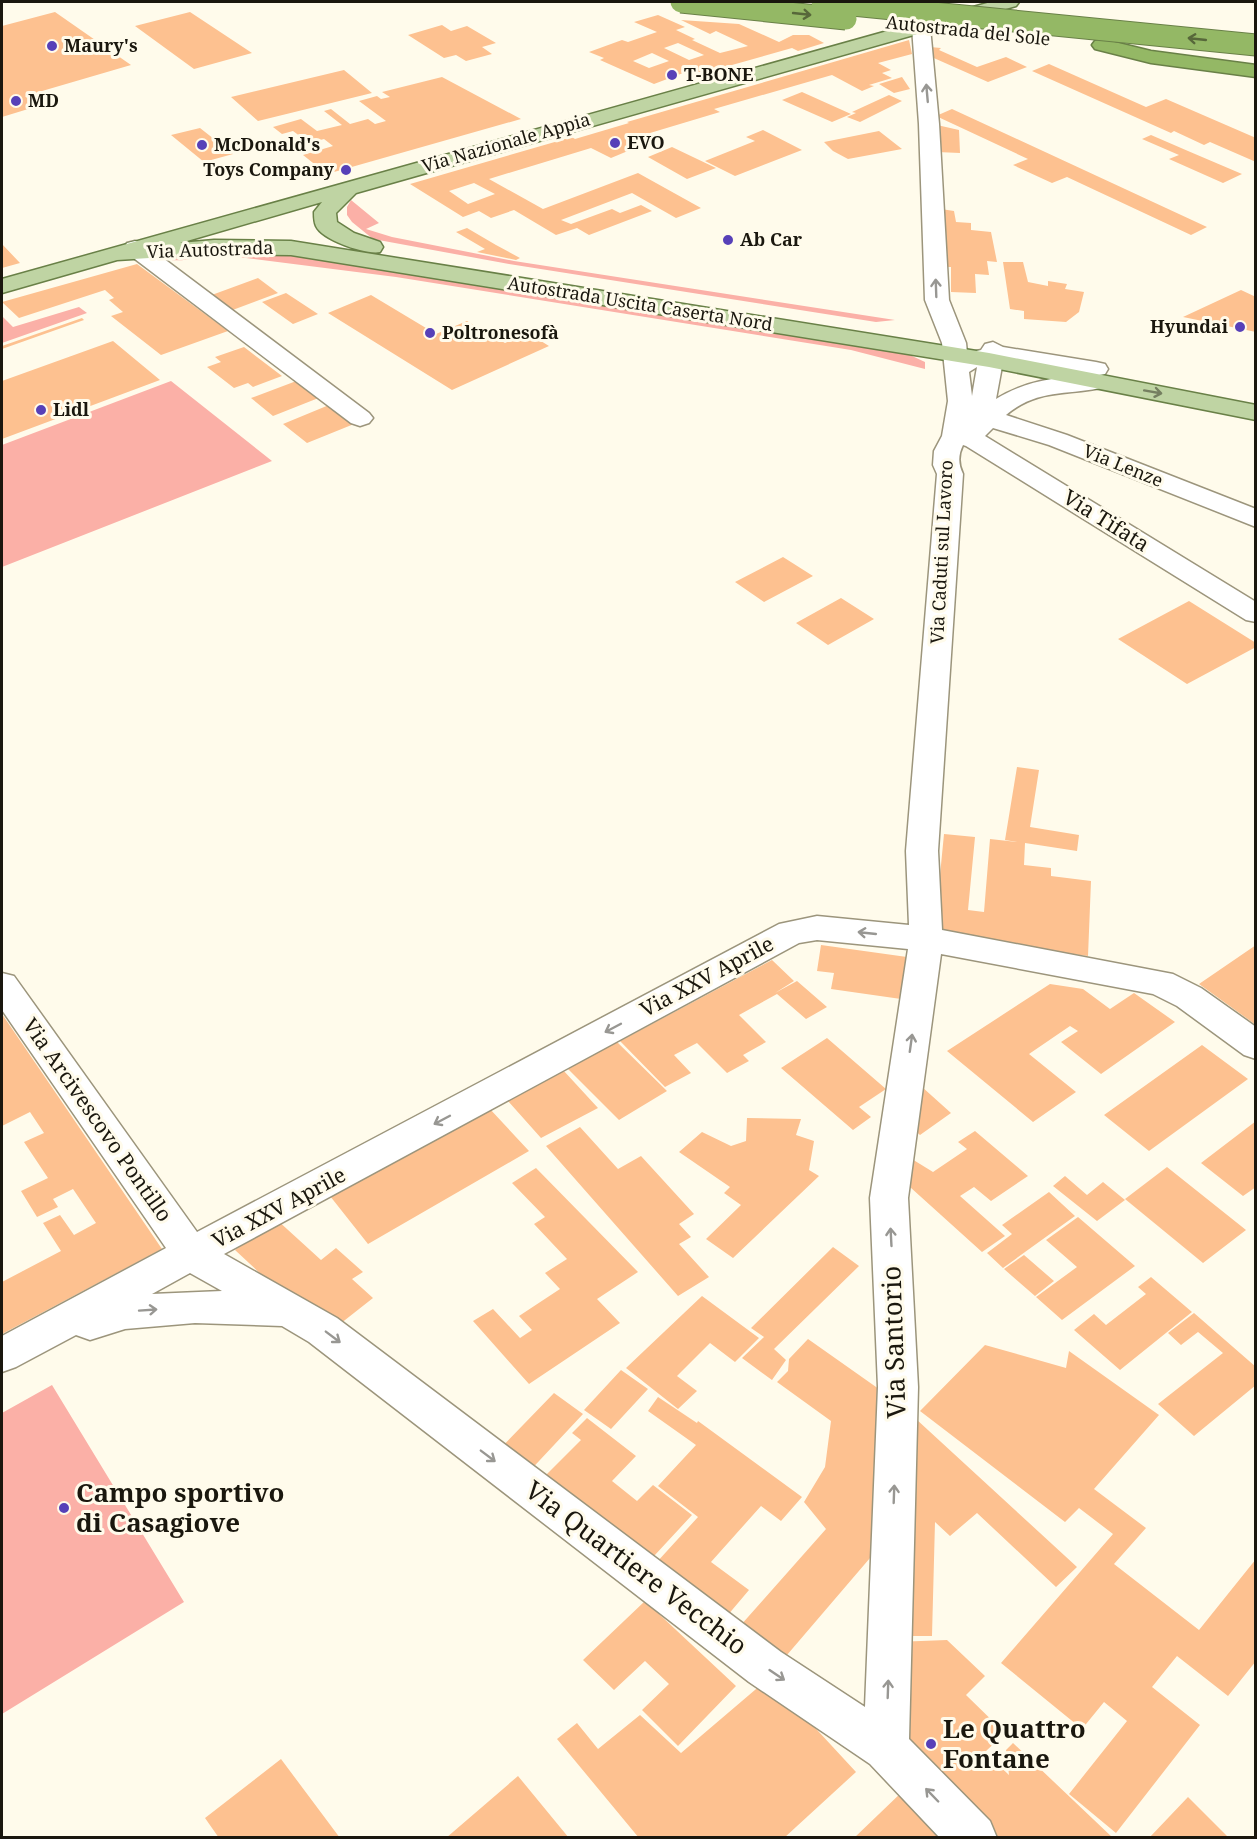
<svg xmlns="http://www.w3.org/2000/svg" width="1257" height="1839" font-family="'Noto Serif',serif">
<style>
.green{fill:#fbb0a7}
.building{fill:#fdc190;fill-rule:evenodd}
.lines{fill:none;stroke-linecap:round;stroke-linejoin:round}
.minor-casing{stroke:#9c957c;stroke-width:3}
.major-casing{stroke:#698047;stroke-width:3}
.highway-casing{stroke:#698047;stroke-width:3}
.minor{fill:#fff;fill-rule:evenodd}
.major{fill:#bfd4a3;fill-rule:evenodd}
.highway{fill:#94b865;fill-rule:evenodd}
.highway-bridge-casing{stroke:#698047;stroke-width:23;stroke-linecap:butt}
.highway-bridge{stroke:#94b865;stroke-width:21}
.oneway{stroke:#57683a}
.oneway2{stroke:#989793}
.oneway3{stroke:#757f60}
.poi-dot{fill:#5740b8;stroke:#fffbeb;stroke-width:2}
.labels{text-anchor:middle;stroke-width:6;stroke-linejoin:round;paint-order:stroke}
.far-street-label{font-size:18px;fill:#1a170e;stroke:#fffbeb}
.far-poi-label{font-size:18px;font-weight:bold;fill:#1a170e;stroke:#fffbeb;text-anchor:start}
.street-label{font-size:21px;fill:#1a170e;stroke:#fffbeb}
.near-street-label{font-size:26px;fill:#1a170e;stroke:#fffbeb}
.near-poi-label{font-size:26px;font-weight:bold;fill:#1a170e;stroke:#fffbeb;text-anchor:start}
</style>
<rect width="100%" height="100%" fill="#fffbeb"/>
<path class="green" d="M351 200 379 223 366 229 392 237 514 261 895 320 876 322 509 264 373 239 352 222 347 215V207Z
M207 251 291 254 899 350 925 362V369L851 350 396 277 222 255C204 254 176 266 163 257Z
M79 307 87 313 2 343V316L13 327Z
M171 381 272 461 2 567V445Z
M52 1385 184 1602 2 1714V1413Z"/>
<path class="building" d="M55 12 131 65 25 96 38 106 2 117V26Z
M190 12 252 53 194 69 135 26Z
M658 15 685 27 676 30 695 39 692 40 720 53 748 46 716 31 710 34 681 20 739 24 779 42 793 35H809L824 43 798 51 792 48 700 74 691 70 654 84 600 60 604 58 589 52 622 40 628 42 657 32 634 22ZM678 43 704 55 689 60 664 48ZM652 53 669 61 649 68 633 61Z
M442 25 451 31 467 26 496 43 482 47 492 54 466 61 456 55 444 58 408 35Z
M909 40 912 54 878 63 891 70 882 73 892 78 869 85 874 86 862 91 832 75 714 109 720 112 650 133 659 138 611 158 591 148 489 179 543 209 638 173 701 208 676 218 632 193 561 220 571 224 612 209 620 213 641 205 652 211 589 235 577 228 556 235 514 210 491 218 479 211 463 217 410 184 572 137 575 139 629 123 627 122ZM474 183 495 194 468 204 449 191Z
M930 47 941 48 939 50 977 67 1006 57 1027 67 988 82 927 55Z
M1049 64 1146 107 1166 99 1256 138V162L1210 142 1204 145 1174 131 1171 133 1032 71Z
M344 70 372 93 258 121 231 97Z
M442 77 521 119 327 174 303 155 333 146 324 139 309 143 293 131 282 134 273 127 301 119 317 131 342 125 324 111 331 109 350 124 368 119 375 124 386 121 359 101 377 96 381 99 390 97 382 92Z
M902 77 910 89 894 93 879 84Z
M802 92 851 114 832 122 782 100Z
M889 95 902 101 860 122 847 117 856 113 852 112Z
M952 109 1207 227 1191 235 1067 177 1052 183 1013 165 1028 159 936 116Z
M937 125 959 130 960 153 937 152Z
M200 128 233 154 204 162 171 135Z
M763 130 802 150 735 176 705 161 755 141 746 137Z
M879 131 902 149 848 159 833 151 824 142Z
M1151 135 1188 151 1242 174 1223 183 1169 159 1179 155 1142 139Z
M672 147 716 168 687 179 648 157Z
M941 209 954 211 956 222 971 223V230L991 232 997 262 987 261 989 275 975 274 976 293 951 292V267H945Z
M467 228 496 245 520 258 516 260 477 252 485 249 456 232Z
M2 244 20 263 2 268Z
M1003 262H1023L1028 282 1048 286V281L1067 284 1065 289 1084 292 1079 312 1066 322 1024 319V311L1010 309Z
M137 264 228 331 161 355 111 316 123 312 109 300 114 298 105 290 19 318 2 302Z
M258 278 278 293 230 311 209 296Z
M1241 290 1256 297V332L1183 317Z
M286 293 318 314 293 324 262 302Z
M371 295 436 334 467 321 505 343 528 333 549 346 452 390 328 313Z
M82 318 84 320 2 349V346Z
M113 341 160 380 2 439V381Z
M244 347 282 376 253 387 248 383 234 388 207 367 221 362 215 357Z
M299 380 321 397 273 416 251 398Z
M329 405 354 424 307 443 283 424Z
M783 557 813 576 764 602 735 582Z
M841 598 874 619 828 645 796 623Z
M1189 601 1256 643V647L1187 684 1118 639Z
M1017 767 1039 770 1030 827 1079 835 1077 851 1025 843 1024 865 1051 868V876L1091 881 1088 956 934 937 944 834 975 837 968 910 984 912 990 839 1017 842 1005 840Z
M821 945 907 957 901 999 831 989 834 973 817 971Z
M1256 945V1025L1199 984Z
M772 960 794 981 775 993 797 981 827 1007 806 1019 777 994 739 1015 766 1042 743 1055 749 1061 727 1073 697 1043 674 1055 691 1073 665 1087 620 1041Z
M1050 984 1083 989 1110 1009 1134 993 1175 1022 1101 1074 1061 1042 1078 1031 1070 1026 1029 1054 1076 1092 1033 1122 947 1051Z
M2 1014 162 1249 2 1334V1282L61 1251 43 1223 60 1215 74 1235 96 1223 73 1189 53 1199 58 1207 37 1217 21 1191 48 1178 24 1142 44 1133 30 1112 2 1126Z
M827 1038 886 1089 859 1107 871 1117 853 1130 781 1068Z
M616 1041 667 1091 619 1120 568 1069Z
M1202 1045 1248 1079 1149 1151 1104 1115Z
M563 1070 598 1108 541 1138 507 1100Z
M912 1078 951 1113 920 1135 901 1118Z
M489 1108 529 1151 368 1244 330 1196Z
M747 1118 801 1119 796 1135 814 1141 809 1170 819 1176 733 1258 706 1239 741 1205 724 1193 730 1187 679 1152 702 1132 731 1146 746 1141Z
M1256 1121V1187L1243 1196 1201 1163Z
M580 1127 618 1169 641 1156 694 1214 679 1224 691 1237 679 1244 709 1277 678 1296 546 1146Z
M975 1131 1028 1176 991 1201 974 1187 960 1196 1005 1236 982 1252 900 1178 907 1156 933 1172 967 1149 958 1142Z
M1167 1167 1246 1230 1203 1263 1125 1199Z
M536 1168 638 1272 597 1299 620 1323 529 1384 473 1321 493 1309 520 1338 532 1330 519 1316 560 1289 545 1273 567 1259 534 1224 545 1217 512 1183Z
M1065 1176 1087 1195 1103 1182 1125 1200 1097 1221 1053 1186Z
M1049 1192 1075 1216 1003 1268 987 1253 1012 1234 1002 1225Z
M1078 1217 1135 1266 1062 1320 1036 1297 1077 1267 1046 1240Z
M276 1219 321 1260 336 1248 363 1272 352 1279 373 1298 326 1335 235 1250Z
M833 1247 859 1266 774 1349 786 1360 772 1380 742 1358 764 1337 751 1328Z
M1024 1255 1054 1281 1035 1296 1004 1269Z
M1151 1277 1192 1312 1120 1370 1074 1330 1094 1314 1106 1325 1146 1294 1138 1287Z
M702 1296 759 1338 735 1362 710 1343 677 1376 697 1391 678 1409 626 1368Z
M1194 1313 1256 1367V1385L1194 1436 1158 1404 1223 1353 1198 1332 1181 1345 1168 1333Z
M808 1339 886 1394 870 1558 775 1669 732 1635 826 1529 804 1502 825 1467 831 1421 777 1382 788 1371 789 1359Z
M985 1345 1066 1368 1069 1351 1159 1415 1094 1489 1146 1528 1114 1564 1199 1630 1256 1559V1661L1228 1696 1177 1656 1152 1687 1200 1725 1116 1833 1069 1794 1127 1721 1104 1702 1082 1729 1001 1663 1113 1534 1079 1508 1065 1522 920 1411Z
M621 1370 648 1389 611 1429 584 1410Z
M554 1393 583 1414 525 1476 495 1454Z
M658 1397 697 1423 698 1421 802 1497 781 1521 761 1506 711 1562 749 1590 716 1629 646 1574 698 1517 658 1486 696 1445 648 1411Z
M587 1418 636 1456 612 1481 637 1501 653 1485 692 1515 642 1569 537 1484 581 1440 572 1433Z
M916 1419 1077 1567 1056 1587 977 1513 950 1536 935 1522 932 1636H895Z
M645 1601 736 1686 678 1746 642 1710 669 1684 645 1661 614 1690 583 1660Z
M947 1640 985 1676 966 1695 1005 1733 985 1752 1009 1775 1006 1750 1013 1743 1113 1838H985L898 1747 895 1642Z
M769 1678 856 1772 784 1838H639L557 1739 577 1723 598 1749 640 1715 681 1753Z
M281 1759 340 1838H219L205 1818Z
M518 1776 569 1838H446Z
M904 1790 950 1838H854Z
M1188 1797 1229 1838H1149Z"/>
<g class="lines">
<g class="minor-casing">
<path id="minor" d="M921 21 928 23 930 27 939 124 949 300 966 343 967 353 981 350 985 344 993 342 1003 347 1096 362 1105 364 1108 369 1105 374 1099 375 1105 377 1108 382 1105 387C1067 396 1038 388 1006 415L1067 435 1256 509V527L1049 445 993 428 985 436 1256 602V622L1246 620 966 446 963 445C958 455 958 464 963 474L938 851 942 930 1173 974 1201 988 1256 1027V1059L1244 1055 1177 1006 1153 994 941 954 908 1198 918 1387 909 1739 990 1821 997 1838H940L870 1764 749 1682 309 1342 282 1326 195 1323 125 1329 90 1340 76 1335 16 1367 2 1372V1336L166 1248 2 1010V973L14 976 197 1232 779 924 817 916 909 925 906 851 937 474 933 465 934 451 942 436 948 401 942 343 925 300 919 124 912 27 914 23ZM1003 361 1089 375C1056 377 1025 381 996 399ZM977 367 972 396 969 372ZM817 940 908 949 870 1198 878 1387 865 1707 781 1652 337 1318 224 1254 799 943ZM190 1273 222 1291 152 1294Z
M135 241 143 243 369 413 373 418 369 423 360 426 351 423 127 253 124 248 127 243Z"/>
</g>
<g class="major-casing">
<path id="major" d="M991 2H1019L1016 6 356 193 336 213 337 222 354 233 380 242 383 247 380 252C366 255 322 240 316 226 314 222 314 216 314 212L322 202 180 243 214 240 291 241 989 353 1256 405V420L989 367 291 255 214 254 117 260 2 293V279Z"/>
</g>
<g class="highway-casing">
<path id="highway" d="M1102 39 1151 51 1256 65V77L1151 63 1095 49 1092 45 1095 41Z"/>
</g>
<use href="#minor" class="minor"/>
<use href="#major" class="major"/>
<use href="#highway" class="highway"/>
<g class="highway-bridge-casing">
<path id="highway-bridge" d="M681 2 846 19
M822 2 1256 45"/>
</g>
<use href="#highway-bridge" class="highway-bridge"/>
</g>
<defs><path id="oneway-shaft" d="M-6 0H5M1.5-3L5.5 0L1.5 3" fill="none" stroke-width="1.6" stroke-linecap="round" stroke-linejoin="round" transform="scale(1.5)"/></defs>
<g class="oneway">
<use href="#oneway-shaft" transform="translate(802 14) rotate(6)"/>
<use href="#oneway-shaft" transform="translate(1197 39) rotate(-174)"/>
</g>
<g class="oneway2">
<use href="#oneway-shaft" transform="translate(927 93) rotate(-95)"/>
<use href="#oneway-shaft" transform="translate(936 288) rotate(-92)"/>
<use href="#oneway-shaft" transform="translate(867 933) rotate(-174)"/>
<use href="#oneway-shaft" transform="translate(613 1028) rotate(152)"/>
<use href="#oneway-shaft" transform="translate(911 1043) rotate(-82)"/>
<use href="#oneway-shaft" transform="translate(442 1120) rotate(152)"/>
<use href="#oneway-shaft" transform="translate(891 1237) rotate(-93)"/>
<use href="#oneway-shaft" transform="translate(148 1310) rotate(-4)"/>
<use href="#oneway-shaft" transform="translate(333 1337) rotate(37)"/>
<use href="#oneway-shaft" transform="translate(488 1456) rotate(37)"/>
<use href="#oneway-shaft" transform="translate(894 1494) rotate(-88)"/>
<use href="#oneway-shaft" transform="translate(777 1675) rotate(34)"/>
<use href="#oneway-shaft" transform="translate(888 1689) rotate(-88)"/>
<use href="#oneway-shaft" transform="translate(932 1795) rotate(-134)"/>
</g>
<use class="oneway3" href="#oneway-shaft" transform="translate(1153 392) rotate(10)"/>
<g class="poi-dot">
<circle cx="52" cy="46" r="6"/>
<circle cx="672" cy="75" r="6"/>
<circle cx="16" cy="101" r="6"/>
<circle cx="615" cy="143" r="6"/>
<circle cx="202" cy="145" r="6"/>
<circle cx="346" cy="170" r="6"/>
<circle cx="728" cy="240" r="6"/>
<circle cx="1240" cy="327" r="6"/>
<circle cx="430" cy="333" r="6"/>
<circle cx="41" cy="410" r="6"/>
<circle cx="64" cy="1508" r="6"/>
<circle cx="931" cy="1744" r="6"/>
</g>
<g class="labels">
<g class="far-street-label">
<text transform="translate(968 31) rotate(6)" y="6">Autostrada del Sole</text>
<text transform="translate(506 143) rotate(-16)" y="6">Via Nazionale Appia</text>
<text transform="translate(210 250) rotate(-2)" y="6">Via Autostrada</text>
<text transform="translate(640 304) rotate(9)" y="6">Autostrada Uscita Caserta Nord</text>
<text transform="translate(1123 466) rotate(22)" y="6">Via Lenze</text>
<text transform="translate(942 552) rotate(-87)" y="6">Via Caduti sul Lavoro</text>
</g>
<g class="far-poi-label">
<text x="64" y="52">Maury's</text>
<text x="684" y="81">T-BONE</text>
<text x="28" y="107">MD</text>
<text x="627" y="149">EVO</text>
<text x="214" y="151">McDonald's</text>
<text x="334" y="176" text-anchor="end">Toys Company</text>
<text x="740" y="246">Ab Car</text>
<text x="1228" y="333" text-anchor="end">Hyundai</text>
<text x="442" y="339">Poltronesofà</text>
<text x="53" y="416">Lidl</text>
</g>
<g class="street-label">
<text transform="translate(1106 521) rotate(32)" y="7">Via Tifata</text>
<text transform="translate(707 977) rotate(-28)" y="7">Via XXV Aprile</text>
<text transform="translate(97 1120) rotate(55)" y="7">Via Arcivescovo Pontillo</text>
<text transform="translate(279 1208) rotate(-28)" y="7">Via XXV Aprile</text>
</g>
<g class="near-street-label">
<text transform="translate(894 1342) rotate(-92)" y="9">Via Santorio</text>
<text transform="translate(636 1568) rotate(37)" y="9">Via Quartiere Vecchio</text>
</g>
<g class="near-poi-label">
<text x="76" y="1502">Campo sportivo<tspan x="76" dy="30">di Casagiove</tspan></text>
<text x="943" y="1738">Le Quattro<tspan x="943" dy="30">Fontane</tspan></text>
</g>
</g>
<rect width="1257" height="1839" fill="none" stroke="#1a170e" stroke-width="6"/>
</svg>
